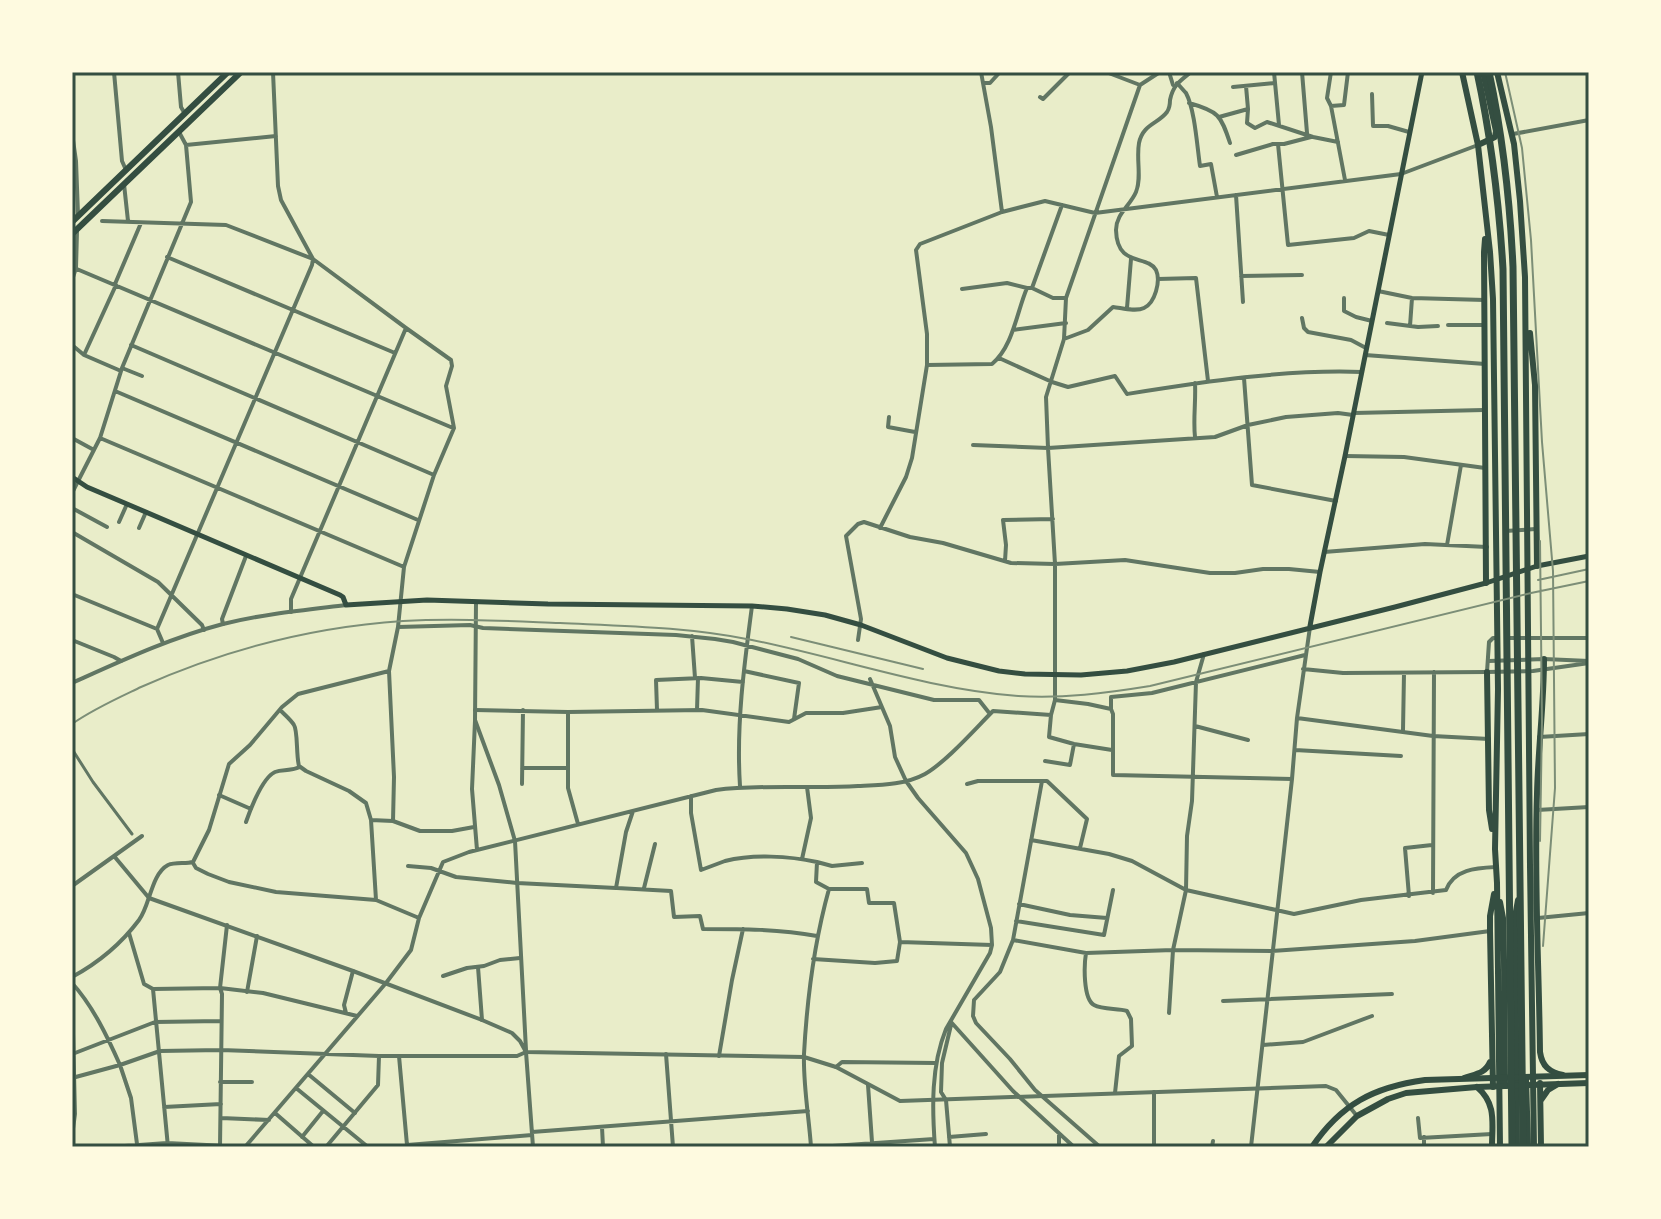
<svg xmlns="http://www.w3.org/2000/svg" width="1661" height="1219" font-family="Manrope,sans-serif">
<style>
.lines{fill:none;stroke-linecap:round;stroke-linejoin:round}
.pedestrian{stroke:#617663;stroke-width:3}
.minor{stroke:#617663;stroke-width:4}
.tertiary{stroke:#617663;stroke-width:4}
.secondary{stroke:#344e41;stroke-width:5}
.primary{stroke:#344e41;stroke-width:6}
.trunk{stroke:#344e41;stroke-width:6}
.motorway{stroke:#344e41;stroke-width:7}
.rail{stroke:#7c8e77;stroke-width:2}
.neatline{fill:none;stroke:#344e41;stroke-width:3}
</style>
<rect width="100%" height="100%" fill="#e9edc9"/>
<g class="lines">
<path class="pedestrian" d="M72 749 93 782 132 834"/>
<path class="minor" d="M114 72 122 161 126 170
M178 72 181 107 185 114
M981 72 991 127 1002 212
M1106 72 1140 85
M1169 72 1173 85
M1274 72 1279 125
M1302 72 1307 133
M983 83H990L1000 72
M1177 83C1177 83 1185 92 1186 93 1195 110 1197 146 1200 166L1211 164 1217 197
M1246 86 1248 109
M1233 87 1275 83
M1372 94 1373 126H1388L1409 132
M1040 97 1043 99 1070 72
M1189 103C1218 111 1221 115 1230 143
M1331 106 1327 98 1331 72
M1219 117 1248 109 1247 123 1255 128 1267 122 1313 137 1338 142
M179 132 186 145 276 136
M72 133 76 161 78 214
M1513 134 1589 120
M1278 144 1288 245 1354 238 1369 231 1389 235
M1236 155 1273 144H1284L1311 137
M1345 180 1331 106 1344 105 1348 72
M124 184 128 221
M1236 195 1243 302
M167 257 395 353
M72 267 453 428
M1241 276 1302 275
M1158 279 1196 278 1208 381
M72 280 76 268 77 231
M115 284 141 223
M1032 288 1053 298H1066
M962 289 1007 283 1027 288
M1378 291 1412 298 1485 300
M1344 298V311L1356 317 1372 321
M1127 308 1131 259
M1302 318 1304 328 1308 332 1351 340 1366 348
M1387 323 1418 327 1438 326
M1448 325H1485
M1410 326 1412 298
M1013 330 1066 323
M1064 339 1088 330 1113 307C1122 308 1136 312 1144 308 1155 303 1161 281 1156 270 1147 254 1117 268 1116 230 1116 214 1130 206 1136 192 1142 178 1136 159 1139 143 1143 124 1158 124 1167 112 1169 109 1170 104 1170 100 1173 85 1180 81 1191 72
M72 345 84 355 121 371
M131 345 434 475
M84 355 116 285
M1365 355 1485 364
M999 358 1052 382 1068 387 1115 376 1127 394C1203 382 1285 369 1362 372
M927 365 992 364C1013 347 1017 311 1027 288H1032L1062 205
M122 368 142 376
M1244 378 1252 485 1336 501
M115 391 418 520
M1354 413 1484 410
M889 417 888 427 915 432
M1195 437C1193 419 1196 402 1195 383
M72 438 94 450
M100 438 404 567
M973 445 1048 448 1215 437 1248 425 1286 417 1338 413 1353 415
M1345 456 1404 457 1485 468
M72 493 100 438 122 368 191 202 186 145
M72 508 107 527
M119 522 127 504
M139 528 146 512
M880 528 906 477 912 458 927 365V334L916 250 920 244 1002 212 1045 201 1095 213 1401 174 1478 145
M72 532 158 582 202 625 204 630
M1447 545 1461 465
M1324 552 1425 544 1487 547
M1005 561 1006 545 1003 520 1053 519
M72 594 157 629
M291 612V599L406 328
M223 624 222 619 246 556
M398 627 470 625 483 628 676 635 715 639 733 642 798 659 837 676 934 700H979L990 714
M692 636 695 678
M72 640 114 657 121 661
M858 640 861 619 846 536 858 524 864 522 910 537 943 543 1011 563 1055 564 1125 560 1210 573H1235L1263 569H1289L1320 572
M163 643 157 629 312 265 313 259 281 200 278 186 273 72
M1303 669 1343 673 1487 672
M389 671 394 777 393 821
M744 671 799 683 794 719
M870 679 890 726 895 757 906 781 918 798 966 853 978 879 991 928 992 945 990 953 946 1029C931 1066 932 1108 935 1147
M1055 700 1088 704 1111 709V697L1152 693 1305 655
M1111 709 1113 714V775L1292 779
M280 710C285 715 291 720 294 725 298 731 296 755 299 766L306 771 349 791 366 803 371 820 376 900
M475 710 568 712 702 710 789 722 806 713H843L882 707
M657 710 656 680 701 678 743 682
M697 710 698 678
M568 712V788L578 824
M1297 718 1433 736 1489 739
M475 721 472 789 477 850
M1195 726 1248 740
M1403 730 1404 673
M1539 737 1589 734
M1112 750 1074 744 1049 737 1051 715 1055 700V564L1048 448 1046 397 1064 339 1066 298 1140 85 1160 72
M1295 750 1401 756
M1045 761 1070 765 1074 744
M522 768H568
M1042 781 1013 940 1000 972 974 1000 973 1016 976 1023 1010 1059 1035 1090 1100 1147
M522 784 523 710
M967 784 978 781H1047L1087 819 1080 848
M740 786C736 726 744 666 752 606
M219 795 251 809
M691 796V813L701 870C709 867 717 864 725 861 753 854 789 856 817 862L816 882 829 889C814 943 807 999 804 1054 803 1085 809 1117 811 1147
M1537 810 1589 807
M371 820 393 821 420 831H452L474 827
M246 822C251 808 262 778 275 772 283 769 289 772 300 767
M1031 840 1109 854 1132 861 1186 890 1294 914 1361 900 1446 890C1454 869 1476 868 1496 867
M802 859 811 818 807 787
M817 862 832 866 862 863
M193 863 196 868 208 874 229 882 276 892 376 900 419 918
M408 866 431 868 456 877 517 883 616 888 626 832 633 811
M617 888 671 891 674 917 700 916 703 929C741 929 779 929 817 936
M644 888 655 844
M1433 893 1434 672
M1409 896 1405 848 1432 845
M1019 904 1070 915 1107 918
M1016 921 1104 935 1113 890
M129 933 144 984 153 989 168 1147
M1013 940 1086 953 1173 950 1272 951 1415 941 1490 931
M900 942 992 945
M1086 953C1084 965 1083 999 1094 1005 1103 1010 1118 1008 1127 1011L1131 1019 1132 1046 1119 1056 1115 1093
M813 959 875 963 897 961 900 942 894 903H869L867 889H829
M478 967 482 1020
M443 976 467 968 484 966 500 960 520 958
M72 977C98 963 121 944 139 920 150 906 151 874 168 865 175 862 186 864 193 862L209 830 229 764 250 745 282 707 298 694 389 671 398 627 404 567 434 475 454 428 446 386 452 366 451 360 406 328 313 259 226 225 102 221
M72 983C93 1006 108 1038 120 1065L160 1051 221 1050 379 1056H517L526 1052 533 1147
M153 989 220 988 263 993 357 1016
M247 992 257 936
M1223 1001 1392 994
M346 1013 344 1005 353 971
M1169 1013 1173 950 1186 890 1187 836 1192 801 1196 682 1204 654
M951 1022 1013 1091 1074 1147
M1263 1045 1303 1042 1372 1016
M75 1053 155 1022 221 1021
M666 1054 673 1147
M399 1056 407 1145
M719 1056 732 980 743 929
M836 1067 842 1062 936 1063
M308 1074 355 1113
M72 1078 120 1065 131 1098 137 1144
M220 1082H252
M868 1085 872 1142
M296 1088 368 1147
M1154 1092V1147
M164 1107 221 1104
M275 1113 314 1147
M221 1118 269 1120
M1418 1118 1420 1138 1492 1134
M602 1127 603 1147
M532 1132 808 1111
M1059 1135V1147
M302 1137 323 1111
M949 1137 986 1134
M1424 1137V1147
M407 1145 532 1135
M111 1147 167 1143 246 1147
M220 1147 222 994 220 988 227 925
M245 1147 386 983 411 950 419 918 443 862 469 852 716 790C763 784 811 789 858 786 880 785 905 785 925 774 946 762 975 729 993 711L1051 715
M326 1147 378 1085 379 1056
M818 1147 934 1139
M950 1147 946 1100 941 1092 942 1063 951 1025
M1212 1147 1213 1141
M1251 1147 1292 779 1297 718 1310 627"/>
<path class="tertiary" d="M1505 531 1536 529
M476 602 475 720 499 785 515 841 526 1050
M1497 638H1493L1489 642 1487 672 1533 671 1589 663
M1506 638H1589
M1489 661 1544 659 1589 661
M72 683C121 661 170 638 223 624 263 614 305 610 346 605
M114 856 149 898 353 971 482 1020 512 1033 520 1041 526 1052 804 1057 836 1067 900 1101 1326 1086 1336 1090 1357 1116
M72 886 142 836
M1538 918 1589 913
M72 993 75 1114 72 1136"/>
<path class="secondary" d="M72 477 87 487 127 504 340 595 343 597 346 605 427 600 548 604 752 606 787 609 825 615 861 625 947 658 999 671 1025 674 1081 675 1127 671 1174 662 1395 607 1486 583 1537 566 1589 556
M1310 626 1320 572 1345 456 1422 72"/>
<path class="primary" d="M1462 72 1478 145 1490 252 1493 299 1498 689 1495 849 1497 883 1500 1147
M1497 72 1514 144 1520 201 1525 277 1530 866 1534 1147
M1478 145 1495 137 1496 131 1483 72
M1485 239 1484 252 1486 583
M1530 333 1535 385 1537 566
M1544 659C1544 704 1538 749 1537 794 1534 880 1539 966 1540 1052 1542 1066 1549 1072 1563 1075
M1487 672 1489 810 1492 829
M1500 902 1503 918 1504 960 1505 1086
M1526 1077 1528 1147
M1464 1078C1475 1074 1485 1074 1490 1062
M1540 1083 1541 1147
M1477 1087C1497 1104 1492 1124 1492 1147
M1493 1087 1490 931V916L1494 894
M1541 1100 1548 1090 1558 1084
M1517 1147 1515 917 1518 900"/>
<path class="trunk" d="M72 222 228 72
M72 234 241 72
M1312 1147C1341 1104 1374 1087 1425 1080L1589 1075
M1326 1147 1357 1116 1388 1099 1406 1093 1477 1087 1589 1083"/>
<path class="motorway" d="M1477 72C1491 137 1499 202 1503 269L1512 1147
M1489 72C1503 137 1510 201 1513 267L1523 1147"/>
<path class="rail" d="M1505 72 1522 148 1531 240 1542 442 1553 571 1555 788 1543 946
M1540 541 1542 722 1540 841
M1538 580 1589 569
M791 637 923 669
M72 724C93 709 118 698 141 687 224 650 312 627 403 621 455 618 508 621 560 623 625 626 689 627 752 640 841 658 927 689 1018 696 1062 699 1107 693 1150 686L1531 593 1589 581"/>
</g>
<rect width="1661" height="1219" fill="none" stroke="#fefae0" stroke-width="148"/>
<rect x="74" y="74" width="1513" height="1071" class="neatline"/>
</svg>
